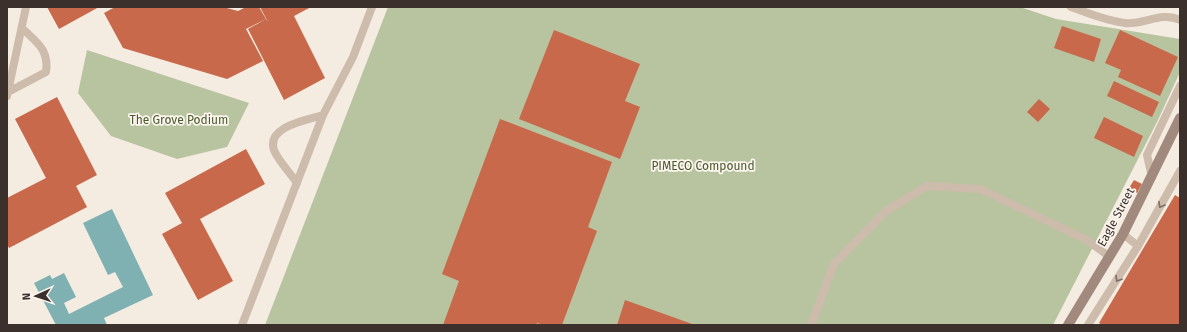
<svg xmlns="http://www.w3.org/2000/svg" width="1187" height="332" font-family="'Fira Sans',sans-serif">
<style>
.green{fill:#b8c4a0}
.water{fill:#7fb0b2}
.building{fill:#c8694b}
.lines{fill:none;stroke-linecap:round;stroke-linejoin:round}
.lane{stroke:#cdbbac;stroke-width:8}
.secondary{stroke:#a18a7d;stroke-width:10}
.oneway{stroke:#7d6f65}
.labels{text-anchor:middle;stroke-width:3.5;stroke-linejoin:round;paint-order:stroke}
.park-label{font-size:12px;fill:#4a5a2e;stroke:#fbf5ee}
.street-label{font-size:12px;fill:#3b302b;stroke:#fbf5ee}
</style>
<rect width="100%" height="100%" fill="#f4ebe1"/>
<path class="green" d="M388 7H1020L1056 19 1180 39V72L1158 120 1053 325H265Z
M87 50 249 103 227 147 177 159 111 136 78 93Z"/>
<path class="water" d="M112 209 153 295 104 318 107 325H56L34 283 50 275 52 279 64 273 76 297 64 303 69 314 123 287 115 272 108 275 83 223Z"/>
<path class="building" d="M47 7H99L59 29Z
M115 7H223L238 11 246 7H259L266 19 246 29 263 61 227 79 123 48 104 13Z
M260 7H311L294 16 325 78 284 100 248 29 266 19 268 22Z
M1062 26 1101 39 1094 62 1054 48Z
M554 30 640 64 625 101 640 107 620 159 519 119Z
M1120 30 1178 57 1160 96 1118 77 1121 70 1105 63Z
M1114 81 1159 102 1152 117 1107 96Z
M57 97 97 175 76 186 87 207 9 248 7 244V198L46 178 15 119Z
M1039 99 1050 109 1038 122 1027 112Z
M1104 117 1143 136 1134 157 1094 138Z
M500 119 612 162 588 227 597 231 562 325H544L537 323 536 325H443L459 281 442 274Z
M246 149 265 184 200 219 233 281 198 300 162 234 182 223 165 193Z
M1134 180 1142 184 1137 193 1129 188Z
M1175 195 1180 198V325H1102L1099 323Z
M625 300 695 325H617Z"/>
<g class="lines">
<path class="lane" d="M1071 7C1088 13 1106 21 1125 23 1144 25 1161 11 1180 20
M8 92 46 72C49 49 37 43 22 28
M7 96 26 7
M1152 177 1147 155 1180 86
M297 183C291 174 277 159 274 150 266 126 308 120 323 115
M1123 234 1138 246
M242 325 323 115 353 57 372 7
M811 325 834 264 886 211 927 186 980 189 1087 240 1110 257
M1088 325 1138 246 1180 171"/>
<path class="secondary" d="M1068 325 1123 234 1180 118"/>
</g>
<defs><path id="oneway-chevron" d="M-2-3.5L2.5 0L-2 3.5" fill="none" stroke-width="1.6" stroke-linecap="round" stroke-linejoin="round"/></defs>
<g class="oneway">
<use href="#oneway-chevron" transform="translate(1161 205) rotate(120)"/>
<use href="#oneway-chevron" transform="translate(1118 279) rotate(122)"/>
</g>
<g class="labels">
<g class="park-label">
<text x="179" y="124">The Grove Podium</text>
<text x="703" y="170">PIMECO Compound</text>
</g>
<g class="street-label">
<text transform="translate(1116 217) rotate(-62)" y="4">Eagle Street</text>
</g>
</g>
<rect width="1187" height="332" fill="none" stroke="#3b302b" stroke-width="16"/>
<g transform="translate(36 296) rotate(267)" stroke="#fbf5ee" stroke-width="3" paint-order="stroke">
<path d="M0-3L7 15L0 10L-7 15Z" fill="#3b302b"/>
<text y="-6" font-size="11" font-weight="bold" text-anchor="middle" fill="#3b302b">N</text>
</g>
</svg>
